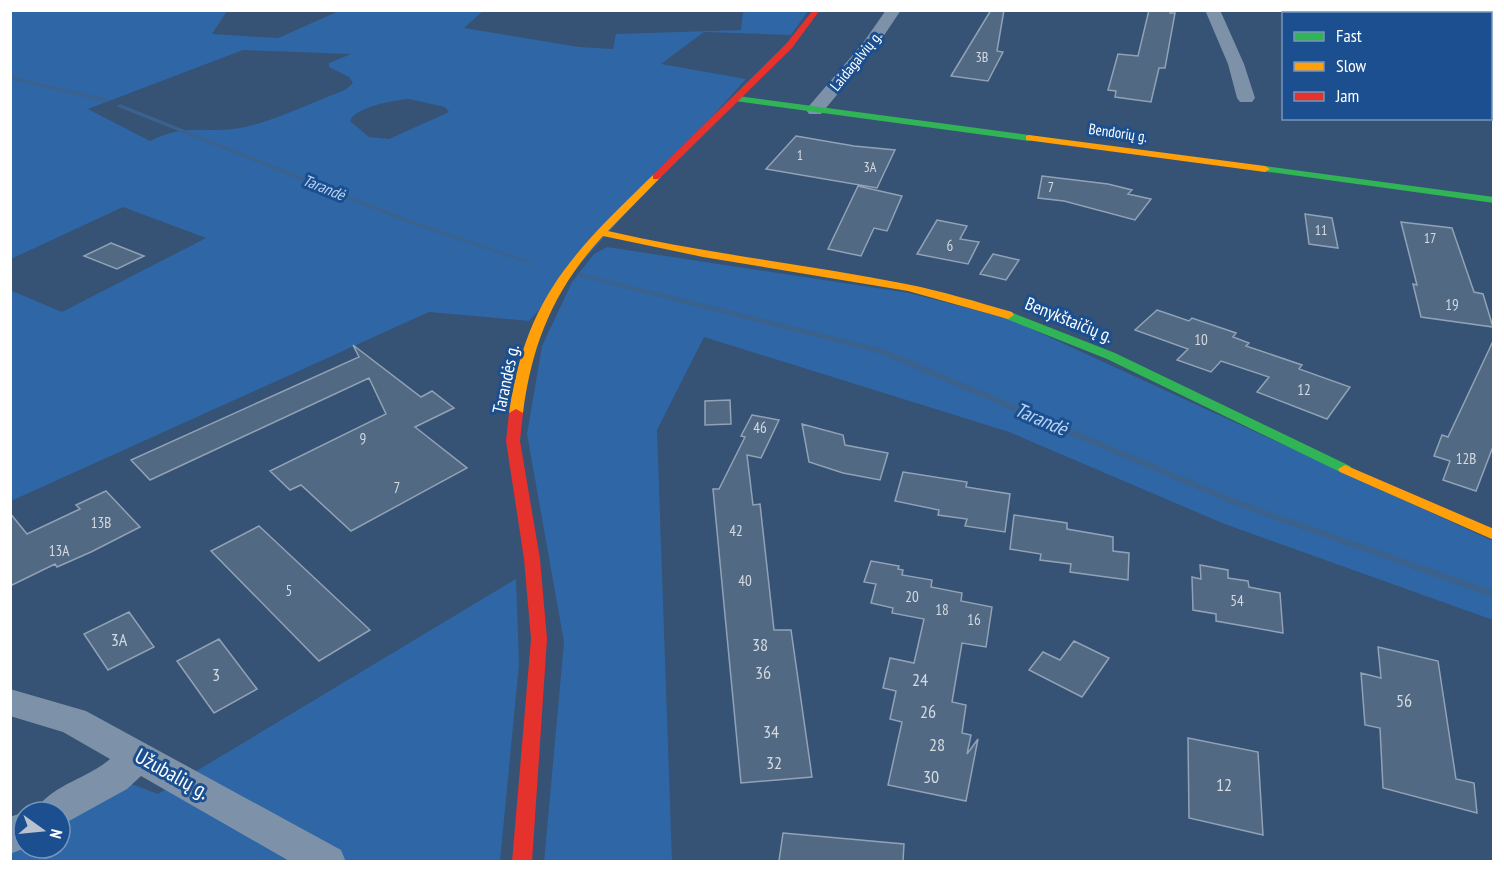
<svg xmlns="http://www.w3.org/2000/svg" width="1504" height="872" font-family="'PT Sans Narrow',sans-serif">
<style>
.green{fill:#2f66a5;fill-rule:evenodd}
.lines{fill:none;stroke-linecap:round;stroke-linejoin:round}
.stream{fill:#3b618d;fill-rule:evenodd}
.building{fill:#526984;stroke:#92a2b6;stroke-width:1.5}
.street{fill:#7d92a8;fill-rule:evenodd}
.fast{fill:#30b455;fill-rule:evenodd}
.slow{fill:#ff9f0a;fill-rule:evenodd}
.jam{fill:#e5322d;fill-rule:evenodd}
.labels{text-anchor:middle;stroke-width:6;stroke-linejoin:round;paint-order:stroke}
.far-number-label{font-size:14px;fill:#d4dae0}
.far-street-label{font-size:15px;fill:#fff;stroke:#1b4f8f}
.number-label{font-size:15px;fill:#d4dae0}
.far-water-label{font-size:16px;font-style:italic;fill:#b5d3f5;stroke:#1b4f8f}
.street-label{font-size:18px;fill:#fff;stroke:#1b4f8f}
.near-number-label{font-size:18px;fill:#d4dae0}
.water-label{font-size:20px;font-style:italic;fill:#b5d3f5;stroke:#1b4f8f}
.near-street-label{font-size:21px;fill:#fff;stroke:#1b4f8f}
</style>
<rect width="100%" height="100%" fill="#365274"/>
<path class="green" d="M11 11H227L212 34 278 38 339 11H483L464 28 579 47 613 49 616 34 741 30 743 11H808L791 35 704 32 661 64 746 79 529 321 429 312 11 501 10 290 62 312 206 238 123 207 11 259ZM243 50 351 54 329 63V67L349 77 353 83 345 90C313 102 279 119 245 127 208 135 188 122 150 141L88 109ZM409 99 445 107 449 112 389 139 369 137 350 121C355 107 394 100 409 99Z
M607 247 909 293 1010 319 1493 541V620L1222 523 1009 432 704 337 657 430 672 861 544 862 564 642 527 434 542 346 572 282 594 254Z
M516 579 519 664 500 861 11 862 10 851 24 848H60V823L129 783 158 794Z"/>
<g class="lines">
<path class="stream" d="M10 76 107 99 108 100 105 102 10 79Z
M120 104 415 222 532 262 531 263H527L411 224 118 107 117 106Z
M579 273 884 349 1240 501 1494 591V598L1234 505 878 353 577 276V274Z"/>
</g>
<path class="building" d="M991 10H1004L997 51 1003 52 988 81 951 76Z
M1149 10H1171L1170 13H1175L1165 68H1159L1151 102 1115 97 1116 91 1108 90 1118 54 1138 56Z
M796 136 854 146 895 150 877 188 766 169Z
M1042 176 1108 184 1132 190 1128 194 1151 199 1135 220 1064 201 1038 198Z
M858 186 902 196 887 231 874 228 861 256 828 249Z
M1305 214 1332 218 1338 248 1309 244Z
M937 220 967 226 960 239 979 242 968 264 917 254Z
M1401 222 1452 228 1474 292 1483 294 1493 327 1421 317 1413 284 1417 285Z
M111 243 144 256 117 269 84 256Z
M993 254 1019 260 1006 280 980 274Z
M1157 310 1189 321 1192 318 1236 333 1233 337 1249 343 1246 346 1302 365 1299 369 1350 387 1327 419 1257 392 1269 377 1221 361 1211 372 1177 360 1188 349 1135 330Z
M1494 339V444L1476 491 1443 480 1450 461 1434 456 1442 435 1448 437Z
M353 345 421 397 432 391 454 408 415 427 467 468 351 531 301 485 290 490 270 471 386 414 369 378 150 480 131 460 359 357Z
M730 400 731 424 705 425V401Z
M752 415 779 420 761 458 747 455 753 505 760 504 774 630H791L812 777 741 783 713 489H719L745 437 741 436Z
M802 424 843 435 845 445 888 453 880 480 843 473 809 462Z
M903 472 967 482 966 487 1010 494 1005 532 965 526 967 519 938 515 939 510 895 501Z
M106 491 140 527 91 552 57 567 55 564 10 586V513L27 534 80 509 76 505Z
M1014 515 1067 523V529L1113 537V551L1129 553 1128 580 1070 572 1071 564 1040 560 1041 554 1010 549Z
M259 526 370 630 319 661 211 551Z
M871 561 899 566 898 569 903 570 902 575 932 580 931 587 962 593 961 601 992 607 986 647 962 643 952 702 966 705 962 733 971 735 967 754 978 739 966 801 888 785 902 722 890 719 896 691 883 688 890 658 914 663 924 619 892 613 893 608 871 603 876 584 864 582Z
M1200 565 1228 570V578L1248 581 1249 587 1280 593 1283 633 1216 621V614L1193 610 1192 577 1201 579Z
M129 612 154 647 108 670 84 634Z
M219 639 257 689 214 713 177 661Z
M1074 641 1109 658 1082 697 1029 670 1043 652 1060 660Z
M1378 647 1438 661 1456 779 1474 783 1477 813 1383 788 1380 728 1365 725 1361 673 1381 678Z
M1188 738 1258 752 1263 835 1189 818Z
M783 833 904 844 903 861H779Z"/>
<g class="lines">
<path class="street" d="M886 10H901L875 49 821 114H809L806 110 809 106 863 43Z
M1205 10H1220L1244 64 1255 98 1252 102H1240L1237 98 1228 64Z
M10 689 86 711 341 850 346 862H291L141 776 127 789 60 826V812H35C48 786 89 778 110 759L63 732 10 716Z
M24 812 25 848 10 854V817Z"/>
<path class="fast" d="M738 96 1029 135 1034 138 1029 141 735 101V97Z
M1265 166 1494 197V203L1262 171 1260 169Z
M1008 311 1115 353 1350 466 1352 469 1345 473 1340 472 1107 359 1004 318 1002 315 1004 312Z"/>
<path class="slow" d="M1029 135 1265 166 1270 169 1265 172 1026 140V136Z
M656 174 661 177 659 179 608 231C707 254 807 264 906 284 942 291 977 302 1012 312L1014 315 1008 319 908 291 703 257 603 236C555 288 532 342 523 413L516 417 511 416 509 413C526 297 573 253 653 175Z
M1345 465 1494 529V540L1340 472 1338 469Z"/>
<path class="jam" d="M813 10H820L792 48 659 179H653V175L786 44Z
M516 409 523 413 520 441 540 559 547 639 532 862H512L531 639 524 559 506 441 509 413Z"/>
</g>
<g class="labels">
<g class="far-number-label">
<text x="982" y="62">3B</text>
<text x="800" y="160">1</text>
<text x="870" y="172">3A</text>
<text x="1051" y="192">7</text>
<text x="1321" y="235">11</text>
<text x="1430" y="243">17</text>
</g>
<g class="far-street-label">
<text transform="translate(856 61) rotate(-51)" y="5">Laidagalvių g.</text>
<text transform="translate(1118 133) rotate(8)" y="5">Bendorių g.</text>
</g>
<g class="number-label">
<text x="950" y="251">6</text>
<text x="1452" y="310">19</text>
<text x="1201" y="345">10</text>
<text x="1304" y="395">12</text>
<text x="760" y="433">46</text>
<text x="363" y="444">9</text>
<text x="1466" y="464">12B</text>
<text x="397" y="493">7</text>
<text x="101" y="528">13B</text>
<text x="736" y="536">42</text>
<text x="59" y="556">13A</text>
<text x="745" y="586">40</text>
<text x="289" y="596">5</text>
<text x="912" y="602">20</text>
<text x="1237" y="606">54</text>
<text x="942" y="615">18</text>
<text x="974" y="625">16</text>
</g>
<g class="far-water-label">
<text transform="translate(324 187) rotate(22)" y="6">Tarandė</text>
</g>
<g class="street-label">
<text transform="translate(1069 320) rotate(22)" y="6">Benykštaičių g.</text>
<text transform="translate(506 379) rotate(-78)" y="6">Tarandės g.</text>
</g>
<g class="near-number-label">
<text x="119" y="646">3A</text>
<text x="760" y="651">38</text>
<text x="763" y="679">36</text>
<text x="216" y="681">3</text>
<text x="920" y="686">24</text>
<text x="1404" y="707">56</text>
<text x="928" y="718">26</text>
<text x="771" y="738">34</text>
<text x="937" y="751">28</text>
<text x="774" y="769">32</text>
<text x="931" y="783">30</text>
<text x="1224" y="791">12</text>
</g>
<g class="water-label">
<text transform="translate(1041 419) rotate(23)" y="7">Tarandė</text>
</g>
<g class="near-street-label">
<text transform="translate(172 774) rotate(29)" y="7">Užubalių g.</text>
</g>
</g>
<rect width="1504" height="872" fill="none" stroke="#ffffff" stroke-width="24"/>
<rect x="1282" y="12" width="210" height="108" fill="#1b4f8f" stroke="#7695bc" stroke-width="1.5"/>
<rect x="1294" y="32" width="30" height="9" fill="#30b455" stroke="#7695bc" stroke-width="1.5"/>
<text x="1336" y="42" font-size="18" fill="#ffffff">Fast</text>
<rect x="1294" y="62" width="30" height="9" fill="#ff9f0a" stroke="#7695bc" stroke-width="1.5"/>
<text x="1336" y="72" font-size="18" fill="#ffffff">Slow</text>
<rect x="1294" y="92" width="30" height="9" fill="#e5322d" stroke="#7695bc" stroke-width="1.5"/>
<text x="1336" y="102" font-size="18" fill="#ffffff">Jam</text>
<g transform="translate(42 830) rotate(105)"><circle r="28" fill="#1b4f8f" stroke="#7695bc" stroke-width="1.5"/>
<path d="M0-4.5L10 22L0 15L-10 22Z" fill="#b9c2ce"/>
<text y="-9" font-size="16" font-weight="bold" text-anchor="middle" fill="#ffffff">N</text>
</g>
</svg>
